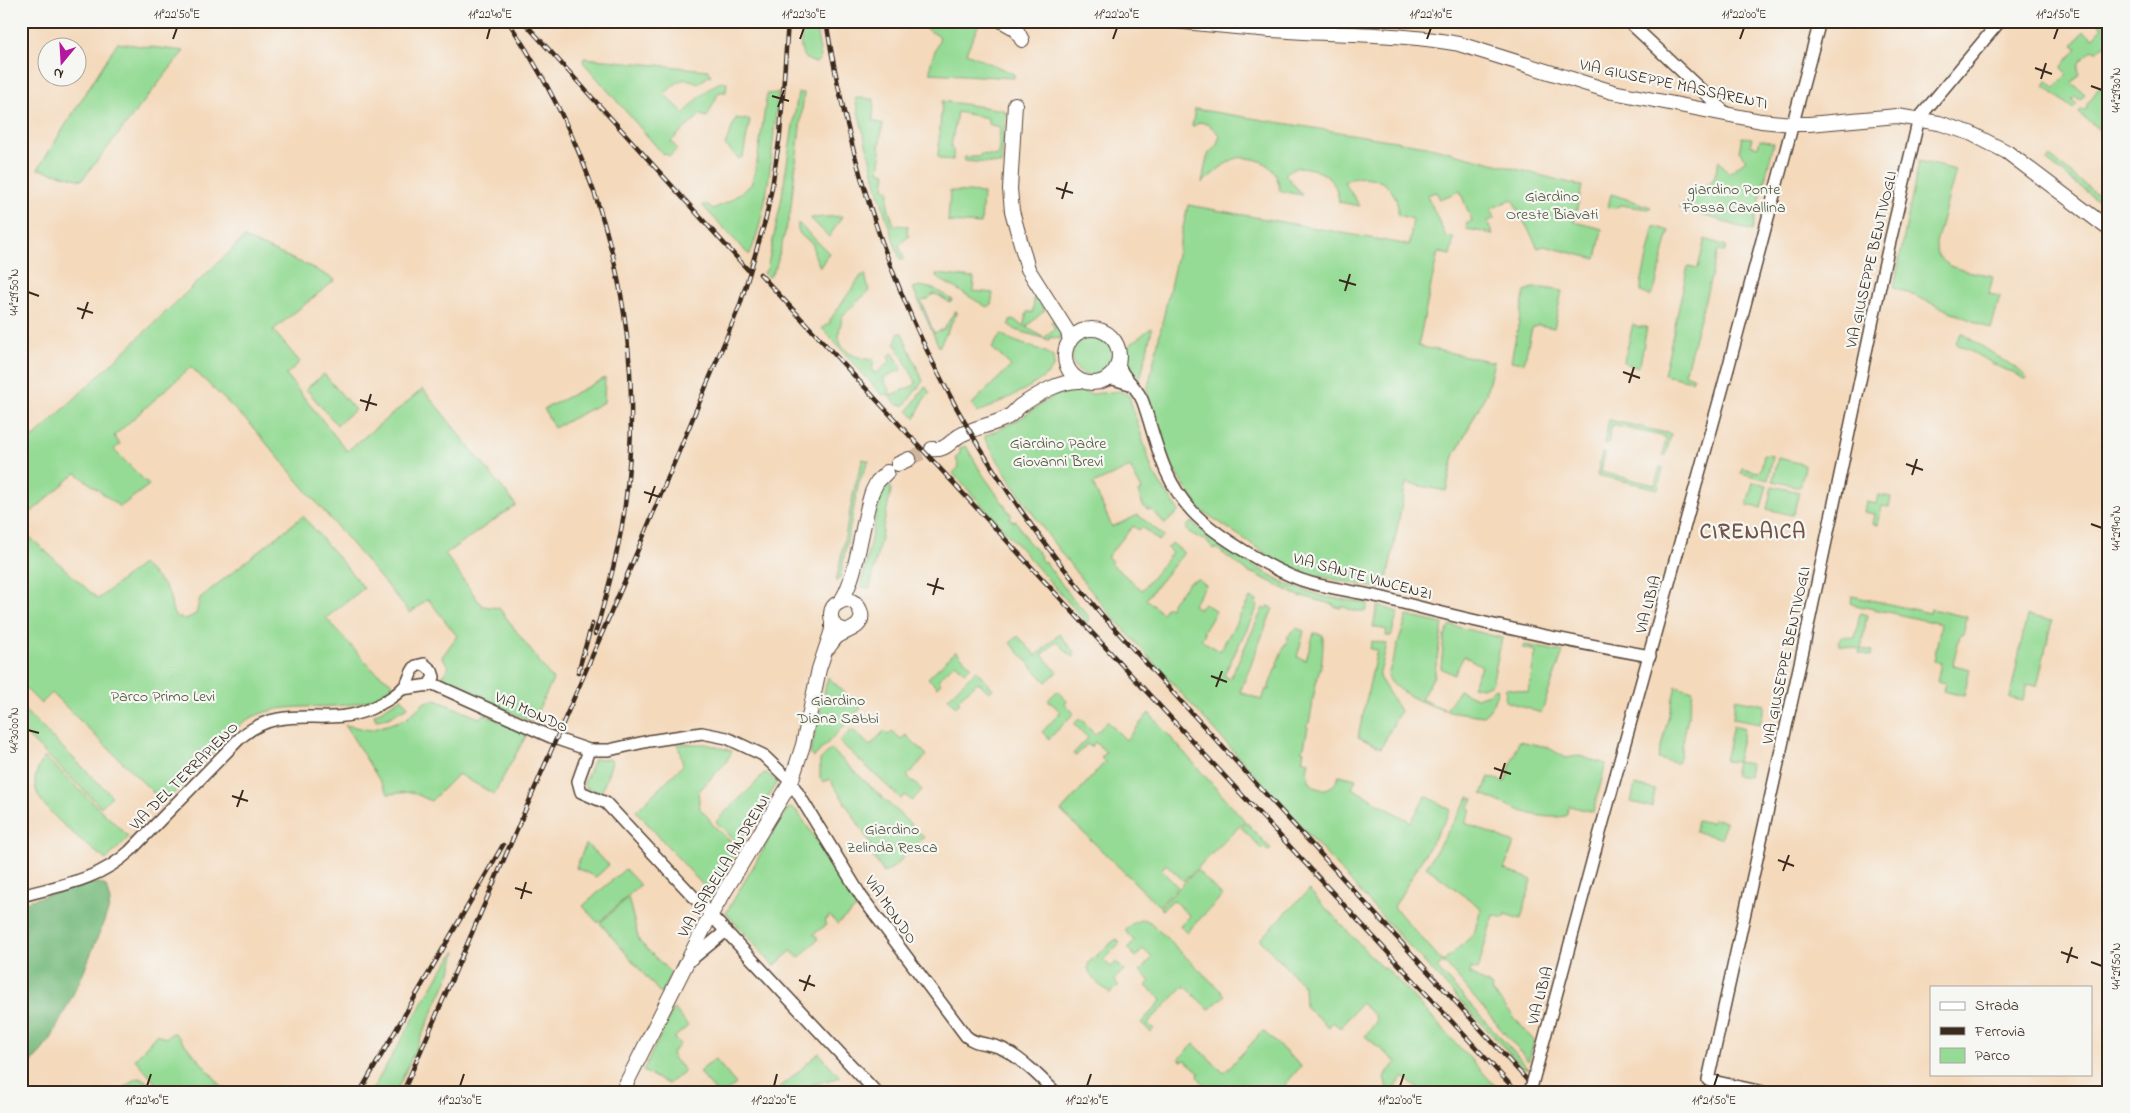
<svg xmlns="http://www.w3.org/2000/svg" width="2130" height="1113" font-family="'Indie Flower',sans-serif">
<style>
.green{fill:#95db95;stroke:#68825a}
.forest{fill:#78bb7e;stroke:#5a724e}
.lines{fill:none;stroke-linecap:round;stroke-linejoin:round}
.major-tunnel{stroke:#cfb69c;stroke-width:14;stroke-dasharray:14 7;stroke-linecap:butt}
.minor-casing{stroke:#574436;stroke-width:14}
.major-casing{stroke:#574436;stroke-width:16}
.minor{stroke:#fff;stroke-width:11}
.major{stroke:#fff;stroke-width:14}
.rail-casing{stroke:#3b2a1e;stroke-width:4.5}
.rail{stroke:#f6f6f2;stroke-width:2.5;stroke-dasharray:8;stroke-linecap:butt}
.minor-bridge-casing{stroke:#574436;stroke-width:14;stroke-linecap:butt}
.minor-bridge{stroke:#fff;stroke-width:11}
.ticks{fill:none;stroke:#3b2a1e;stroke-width:2}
.labels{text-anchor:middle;stroke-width:4.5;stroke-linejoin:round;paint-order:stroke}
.street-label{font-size:16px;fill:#3b2a1e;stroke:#f6f6f2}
.park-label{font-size:16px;fill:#52563c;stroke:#f6f6f2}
.district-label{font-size:21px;font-weight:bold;letter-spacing:1px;fill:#745547;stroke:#f6f6f2}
.neatline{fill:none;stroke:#3b2a1e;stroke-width:2}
.ticks-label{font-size:12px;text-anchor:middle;fill:#3b2a1e}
</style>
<rect width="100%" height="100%" fill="#f6f6f2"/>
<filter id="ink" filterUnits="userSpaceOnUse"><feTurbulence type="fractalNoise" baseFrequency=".02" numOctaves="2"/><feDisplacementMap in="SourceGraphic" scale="10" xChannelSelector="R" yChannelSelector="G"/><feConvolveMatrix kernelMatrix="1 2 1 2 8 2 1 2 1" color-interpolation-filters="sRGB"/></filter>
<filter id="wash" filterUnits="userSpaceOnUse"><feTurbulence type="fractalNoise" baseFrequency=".0096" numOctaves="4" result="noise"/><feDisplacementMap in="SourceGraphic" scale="20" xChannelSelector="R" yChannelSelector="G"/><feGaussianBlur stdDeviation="1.12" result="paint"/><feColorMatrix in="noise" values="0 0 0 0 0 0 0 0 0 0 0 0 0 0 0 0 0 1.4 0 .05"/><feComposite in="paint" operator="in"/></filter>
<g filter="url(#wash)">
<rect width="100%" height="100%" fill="#f4d9bb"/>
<path class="green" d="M802 21H815L821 58 816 63C793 57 803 39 802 21Z
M929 21 980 22 966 53 1014 74V78L930 73 931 62 940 37 925 28Z
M2100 21H2109V49L2103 45 2096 52 2093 50 2080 61 2078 67 2079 74 2072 83 2085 94 2080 100 2075 96 2072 100 2077 104 2073 109 2044 86 2047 81 2055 88 2067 74 2061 68 2077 48 2073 45 2084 31 2093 38 2103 27 2098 23Z
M117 43 184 51 82 180 38 169Z
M584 58 708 70 711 75 698 83C681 75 678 82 664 94L684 113C694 104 713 79 727 82L726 92H719L707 117 700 115 671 141 677 149 670 156 662 153 583 62Z
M2100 87 2109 94 2105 101 2109 104V138L2079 113 2082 109 2085 110 2088 107 2086 105Z
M778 93C772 145 770 204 750 254H748L702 205H708L713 209 728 202 751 185 757 162 767 94Z
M798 93H804L790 214 776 266 770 277 763 273 767 269 781 202Z
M855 98 874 99 873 121 883 124 879 147 881 156 879 171 886 173 884 188 889 190 888 207 894 225 908 226 907 232 909 236 899 245 904 259H900C881 206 868 153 855 98Z
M942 101 1004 110 1006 113 1001 164 964 161 965 157H979L981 154 998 156 1000 127 988 124V118L957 112 951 147 953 150V160L940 159 938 156Z
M1195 109 1426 146 1582 186 1574 222 1602 229 1596 259 1544 246 1538 248 1512 199 1491 209 1495 218 1487 222 1493 234 1467 229 1466 224 1472 221 1460 191 1440 199 1436 192 1427 195 1446 237 1454 238 1450 255 1438 252 1418 346 1494 362 1486 394 1454 456 1446 491 1406 483 1385 590 1309 574 1291 568 1277 561 1201 510 1175 472 1162 444 1147 392 1188 205 1409 245 1413 219 1398 215C1400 184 1370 169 1344 182L1360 206 1339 202C1337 181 1327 172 1307 168 1298 166 1292 168 1285 174L1302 195 1280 191C1278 174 1270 162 1253 159 1248 158 1242 157 1237 158 1225 162 1212 175 1202 183L1206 161 1209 153 1216 146 1220 136C1214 128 1209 124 1200 122L1192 127Z
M736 118 750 120 743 156 739 159 725 145Z
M1742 137 1752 138 1750 145 1758 147 1760 140 1774 143 1752 231 1679 207 1714 179 1719 161 1729 173 1746 160 1739 151Z
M2050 157 2099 196 2109 190V209L2047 161Z
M1919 161 1956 170 1936 243C1935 271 1972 271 1993 276L1989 294 2000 296 1991 329 1894 287Z
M950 191 983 193 981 224 948 222Z
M1611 194 1651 207 1648 209 1621 205 1614 208 1608 207Z
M842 216 829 237 811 219V218Z
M798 223 829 253 820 267 814 254 813 244C805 238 796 235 798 223Z
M1654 226 1669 231 1655 288 1650 296 1641 292V284Z
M244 238 311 267 335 280 273 330 300 362 286 375 347 451 423 389 516 505 445 554 482 606 499 608 553 680 532 722 443 682 441 678 449 666 442 657 457 636 428 599 410 613 250 424 191 367 114 436 120 444 114 450 149 485 120 507 76 473 21 521V430L34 437Z
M1705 239 1726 246 1724 252 1718 251 1685 374 1693 377 1692 381 1664 375 1688 266 1698 268Z
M865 274 869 291 842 316C842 322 839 328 839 335 839 353 859 359 874 360L872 369 875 374 890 362 888 356 893 353 902 369 883 378 891 395 915 385 916 382 895 343 898 333H902L923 381 904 406 900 404 898 406 887 394 882 395 822 328 830 323V320L861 276Z
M936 274 974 278 973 291 993 293 991 305 987 307 936 277Z
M920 286 934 289 953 300 949 302 938 295 933 294 928 299 921 301 934 333 944 329 955 311 957 312 939 347 913 288Z
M1533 288H1543L1562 291 1554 328 1538 325 1532 328 1524 363 1511 361 1525 291Z
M1034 297 1045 310 1026 327 1044 338 1055 328 1051 322 1053 320 1062 334 1060 339 1050 337 1049 340 1016 330 1009 325 1010 320H1015L1023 327 1027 312H1033Z
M1633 324 1638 327H1647L1640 364 1637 367 1626 364 1624 361Z
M1151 328 1152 329 1140 380 1128 369 1127 347Z
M1961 333 2019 370 2027 378 2024 379 2013 372 2005 370 1957 344 1956 342Z
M1001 334C1017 345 1037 346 1053 356L1054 366C1047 382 994 405 977 413L972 404 1011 366 992 348Z
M1072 356a20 20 0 1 1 40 0a20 20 0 1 1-40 0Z
M324 374 355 410 337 425 306 389Z
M605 378 604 402 554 428 544 409Z
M925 386 930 393 924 399 915 418 908 411Z
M1067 389 1092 394 1120 391 1129 396 1153 473 1179 511 1165 524 1152 510H1148L1143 506 1138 492 1142 490 1130 467 1093 484 1112 527 1138 515 1164 536 1159 541 1142 527 1139 530 1133 526 1107 557 1112 561 1110 563 1142 590 1172 553 1167 548 1172 543 1184 553 1146 599 1162 613 1168 606 1170 608C1172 599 1185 589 1189 582L1198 579 1206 585 1193 605 1199 610 1204 603 1216 611 1206 628 1203 631 1205 633 1201 640 1220 651 1250 598 1257 601 1255 604 1258 606 1224 675 1230 679 1263 608 1266 609 1268 606 1273 608 1240 692 1262 700 1266 689 1269 690V686L1276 667H1278L1277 663 1285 644H1287L1288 636 1296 628 1304 631 1297 657 1306 660 1314 633 1323 635C1323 646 1323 669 1316 678L1317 679 1313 699 1311 702 1313 703 1309 723 1306 726 1308 727 1304 747 1301 750 1304 751 1302 759 1309 761C1300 793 1333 798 1339 775L1356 779 1352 788 1411 822 1426 796 1451 810 1394 907 1443 962 1474 934 1481 908 1426 867 1469 797 1473 799 1468 808 1471 810 1465 823 1514 843 1504 869 1532 880 1521 919 1505 914 1504 918 1493 915 1478 970 1471 968 1470 974 1493 987 1492 991 1534 1041 1529 1060 1528 1061 1444 962 1437 968 1529 1069 1522 1067 1396 932 1111 615C1064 560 1022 502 985 439V436L1018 420 1055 395Z
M1609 420 1671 434 1666 455H1663L1666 437 1612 425 1608 443H1604Z
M966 446 981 472 1012 516 1010 518 1013 522 1016 521 1027 540 1041 556 1040 558 1043 562H1045L1073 599 1087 614 1089 619 1087 623 953 473 959 467 956 458 960 453V448Z
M1602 453H1605L1601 472 1655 485 1660 467 1663 468 1658 489 1597 475Z
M1764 455 1773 456 1768 480 1741 473 1742 468 1758 472 1761 469Z
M1778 458 1803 464 1805 467 1800 487 1773 481Z
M863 459 869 461 859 482 840 578 836 582 855 486Z
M890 482 891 491 870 588 861 587 878 505 883 493Z
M1753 482 1767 485 1761 508 1747 505Z
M1772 486 1799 492 1794 512 1792 515 1767 509Z
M1879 495 1891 497 1889 507 1882 506 1878 525 1873 524 1875 514 1864 512 1866 502 1877 504Z
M303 516 364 588 326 618 372 669 392 683V687C386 691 379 697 372 699 328 715 282 696 242 723L164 803 52 693 41 704 21 684V529L98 599 142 564C150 572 161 581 167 590 173 600 169 607 176 617L186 619 196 614 200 598Z
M1191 522 1231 553 1288 585 1325 597 1366 603 1368 604 1366 611H1353L1342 606 1341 608 1334 607V605L1302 596 1301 597 1253 573 1251 574 1216 548 1215 550 1205 539 1203 540 1187 531V527Z
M1852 596 1930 613 1931 609 1967 617 1963 635H1960L1953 665 1970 669 1964 696 1943 691 1945 683 1937 681 1941 663 1934 661 1941 624 1851 604Z
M1380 606 1398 612 1391 636H1386L1387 630 1373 627 1377 607Z
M1860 613 1867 615 1861 649 1872 651 1871 656 1859 653 1860 649 1839 645 1841 636 1855 638Z
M2027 615 2052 621 2037 686 2027 684 2023 701 2010 698Z
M1407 616 1443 624 1434 676 1421 699 1446 710 1459 690 1476 698 1489 694 1495 688 1498 689C1495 699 1492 710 1483 716 1470 714 1457 713 1445 710 1431 707 1388 689 1388 675Z
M1450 625 1502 638 1492 684 1482 688 1472 686 1482 666 1464 656 1454 675 1441 668 1444 637Z
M1059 634 1075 653 1072 657 1057 641 1042 655 1057 672 1046 682 1010 643 1018 636 1036 656Z
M1372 641 1387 644 1379 677 1400 711 1381 748 1358 737 1377 650 1370 649Z
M1525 645 1563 652 1541 713 1505 701 1506 688 1528 692 1536 651 1523 648Z
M956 651 971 666 965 672 955 663 938 680 941 683 937 687 928 678Z
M976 670 993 689 989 692 978 682 958 699 960 703 956 707 948 698Z
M828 677 861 708 814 757 810 754Z
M1676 686 1693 691 1679 762 1676 763 1658 759Z
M1057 691 1067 701 1065 704 1074 713 1049 739 1042 732 1061 712 1048 700Z
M402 698 408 707 388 718 376 720 374 715Z
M1735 699 1765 705 1760 724 1733 719Z
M436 700 479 718 485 714 527 734 494 794 458 774 431 801 412 792 388 794 345 725 370 730 387 725 406 719 425 702Z
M21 707 112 796 101 807 21 730Z
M1149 713 1245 821 1184 881 1166 864 1161 870 1178 887 1159 906 1061 811 1105 762 1101 758 1106 752 1095 742 1091 747 1087 744 1076 756 1073 754 1088 738 1074 724 1080 718 1095 735 1107 721 1126 740Z
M1733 725 1744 728 1737 762 1751 764 1749 777 1734 775 1737 762 1725 761Z
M852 729 870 746 884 731 888 735 892 731 901 739 906 735 927 755 907 776 922 790 912 801 905 795 901 799 840 742Z
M1519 741 1547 747 1566 758 1579 756 1606 764 1593 812 1569 806 1566 816C1535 821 1510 806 1482 794L1489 777 1505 782Z
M678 744H706L732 751 726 762 698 792 700 809 708 817 712 824 737 848 712 893 709 892 636 811 683 765Z
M831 749 924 837 894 867 884 873 867 848 871 844 830 779 823 782 820 777V760Z
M45 757 129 837 106 860C90 847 39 809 36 789 33 776 38 767 45 757Z
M594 759H610L612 762 602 791 599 792 586 788 584 784Z
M766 773 777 782 739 845 716 822C731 804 748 794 763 774Z
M1635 785 1655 790 1652 807 1631 802Z
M792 808 797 811 860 905 837 924 830 916 824 921 826 925 814 934 818 939 799 958 791 951 774 966 726 913 787 809Z
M1713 819 1725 821 1722 838 1695 832 1697 820 1711 823Z
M1246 822 1271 849 1269 851 1264 848 1262 850 1241 827Z
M586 844 609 865 596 877 576 868Z
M625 869 640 885 598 923 583 906Z
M1197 870 1222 896 1187 932 1180 926 1190 916 1173 900 1162 910 1160 907Z
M1309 890 1380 966 1389 971 1501 1092H1422L1403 1077 1392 1092 1387 1088 1384 1077 1396 1062 1365 1036 1376 1022 1375 1016 1361 1003 1340 1028 1333 1022 1329 1027 1305 1006 1304 986 1262 942 1261 938Z
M628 897 639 941 671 973 661 994 600 923Z
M1143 919 1150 922 1225 995 1210 1009H1208L1186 987H1183L1148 1023 1154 1029 1151 1032 1141 1023 1162 1000 1146 986 1150 981 1140 971 1152 958 1143 949 1136 957 1128 949 1134 941 1125 930 1133 923Z
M1116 939 1120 943 1103 960 1111 967 1116 962 1124 970 1114 980 1119 985 1110 994C1101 985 1084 975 1089 962Z
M456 951 451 972 396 1092H371L441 971Z
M674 1008 688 1026 674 1038 680 1044 672 1053 674 1059 685 1071 668 1084 643 1071Z
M1263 1031 1301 1066 1279 1092H1213L1198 1078 1199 1072 1185 1060 1181 1061 1179 1059 1194 1044 1224 1073Z
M173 1033H175L227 1092H163L135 1059 157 1034 165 1038Z
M819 1053 840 1077 786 1092H775Z
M715 1059 736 1084 726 1092H716L699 1072Z
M139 1078 145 1080 155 1092H120L133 1080Z"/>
<path class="forest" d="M100 883 106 886 110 902 108 911 82 976 51 1039 36 1058 21 1071V903L85 884Z"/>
</g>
<g filter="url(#ink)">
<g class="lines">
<path class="major-tunnel" d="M909 459 931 449"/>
<g class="minor-casing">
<path id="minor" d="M1628 21 1727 114
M1118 361C1121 378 1137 385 1143 402 1157 442 1161 477 1192 511 1215 536 1278 574 1311 583 1338 590 1368 593 1395 601 1479 623 1565 641 1650 656
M1105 380 1113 379 1130 384
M431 683 551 737 589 750H609L649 741 702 733 727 738 763 755 791 782 861 896 966 1036C977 1046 990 1042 1003 1049 1022 1059 1040 1077 1055 1092
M589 750 578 781 581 792 606 803 876 1092
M1595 851 1729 365 1820 21
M21 896C62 885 99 880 130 851L241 737C284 701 326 729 370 709 382 703 399 695 407 683 410 677 411 671 416 666L424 664 432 671 434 677 429 685 402 689
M687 963 726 931
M1763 1092 1708 1080 1803 650 1884 267 1919 118 2000 21"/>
</g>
<g class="major-casing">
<path id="major" d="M1002 21 1016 29 1022 40
M1174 21C1217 25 1261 30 1304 32 1356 35 1408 34 1459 44L1613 92 1761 121 1792 124H1809L1897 116 1939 123 1970 133 2007 152 2109 229
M1015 104 1010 189 1012 211 1028 269 1068 332 1070 341
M1065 356a27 27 0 1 1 54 0a27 27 0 1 1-54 0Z
M932 449C945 451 950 442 959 436 974 427 990 426 1006 418 1013 415 1015 410 1020 406 1037 395 1060 380 1081 381
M898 464 909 459
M840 602C857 581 862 520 872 492L877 482 887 472
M828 648C831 644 834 639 838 636 847 630 864 628 861 613 860 609 858 606 855 603 851 600 845 599 840 602 828 607 829 620 837 628L848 631
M622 1092 711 914 791 782 803 745 819 669 832 630V622"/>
</g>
<use href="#minor" class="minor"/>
<use href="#major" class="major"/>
<g class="rail-casing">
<path id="rail" d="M508 21C608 172 649 332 624 513 618 554 607 594 595 634
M523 21 748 270
M826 21C864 253 950 438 1103 616L1538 1092
M760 274 1517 1092
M578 672 592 624
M360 1092 503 845
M403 1092 629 571 740 305 766 218 772 187 780 135 788 21"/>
</g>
<use href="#rail" class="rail"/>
<g class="minor-bridge-casing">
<path id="minor-bridge" d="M1530 1092 1595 851"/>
</g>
<use href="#minor-bridge" class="minor-bridge"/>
</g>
</g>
<path class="ticks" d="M173 39 177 28M487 39 490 28M800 39 804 28M1113 39 1117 28M1427 39 1431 28M1740 39 1744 28M2054 39 2058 28M2035 68 2052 74M2041 79 2046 63M2091 86 2102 90M772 96 789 101M778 107 784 90M1056 188 1073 193M1062 199 1067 182M1339 280 1356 285M1345 291 1350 274M28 292 39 296M77 308 93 313M82 319 88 302M1623 372 1640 378M1629 383 1634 367M360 400 377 405M366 411 371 394M1906 464 1923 470M1912 475 1917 459M644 492 660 497M649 503 655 486M2091 524 2102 528M927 584 944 589M933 595 938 578M1211 676 1227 682M1216 687 1222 671M28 730 39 733M1494 768 1511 774M1500 779 1505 763M232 796 248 801M237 807 243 790M1778 860 1794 866M1783 871 1789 855M515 888 532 893M521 899 526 882M2061 952 2078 958M2091 962 2102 966M2067 963 2072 947M799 980 815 986M804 991 810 975M147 1086 151 1074M460 1086 464 1074M774 1086 777 1074M1087 1086 1091 1074M1400 1086 1404 1074M1714 1086 1718 1074"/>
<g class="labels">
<g class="street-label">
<text transform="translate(1674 83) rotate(12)" y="6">VIA GIUSEPPE MASSARENTI</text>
<text transform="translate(1870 259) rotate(-77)" y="6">VIA GIUSEPPE BENTIVOGLI</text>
<text transform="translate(1363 575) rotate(15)" y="6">VIA SANTE VINCENZI</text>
<text transform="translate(1647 604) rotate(-75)" y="6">VIA LIBIA</text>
<text transform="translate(1785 655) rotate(-78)" y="6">VIA GIUSEPPE BENTIVOGLI</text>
<text transform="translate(532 711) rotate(24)" y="6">VIA MONDO</text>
<text transform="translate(183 775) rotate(-45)" y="6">VIA DEL TERRAPIENO</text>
<text transform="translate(723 865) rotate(-59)" y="6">VIA ISABELLA ANDREINI</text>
<text transform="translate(892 909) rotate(55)" y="6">VIA MONDO</text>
<text transform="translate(1539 995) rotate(-75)" y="6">VIA LIBIA</text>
</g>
<g class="park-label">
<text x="1734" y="194">giardino Ponte<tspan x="1734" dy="18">Fossa Cavallina</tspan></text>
<text x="1552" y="201">Giardino<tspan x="1552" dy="18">Oreste Biavati</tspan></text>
<text x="1058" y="448">Giardino Padre<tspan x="1058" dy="18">Giovanni Brevi</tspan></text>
<text x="163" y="701">Parco Primo Levi</text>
<text x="838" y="705">Giardino<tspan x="838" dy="18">Diana Sabbi</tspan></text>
<text x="892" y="834">Giardino<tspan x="892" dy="18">Zelinda Resca</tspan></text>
</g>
<g class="district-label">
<text x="1753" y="538">CIRENAICA</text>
</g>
</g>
<rect width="2130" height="1113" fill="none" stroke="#f6f6f2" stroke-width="55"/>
<rect x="1930" y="986" width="162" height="90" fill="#f6f6f2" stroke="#aba49d"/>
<rect x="1940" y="1002" width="25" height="8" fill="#ffffff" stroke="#aba49d"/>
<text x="1975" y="1010" font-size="15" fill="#3b2a1e">Strada</text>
<rect x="1940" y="1027" width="25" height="8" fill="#3b2a1e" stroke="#aba49d"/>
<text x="1975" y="1036" font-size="15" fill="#3b2a1e">Ferrovia</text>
<rect x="1940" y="1048" width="25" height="15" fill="#95db95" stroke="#aba49d"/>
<text x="1975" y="1060" font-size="15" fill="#3b2a1e">Parco</text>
<g transform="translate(62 62) rotate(198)"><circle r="24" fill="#f6f6f2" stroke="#aba49d"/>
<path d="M0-4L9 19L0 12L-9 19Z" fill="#b5179e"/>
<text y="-8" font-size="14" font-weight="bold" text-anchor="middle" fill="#3b2a1e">N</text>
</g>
<rect x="28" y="28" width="2074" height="1058" class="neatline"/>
<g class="ticks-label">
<text x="177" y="18">11°22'50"E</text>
<text x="490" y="18">11°22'40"E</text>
<text x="804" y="18">11°22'30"E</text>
<text x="1117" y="18">11°22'20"E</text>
<text x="1431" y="18">11°22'10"E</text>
<text x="1744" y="18">11°22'00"E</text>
<text x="2058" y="18">11°21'50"E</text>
<text transform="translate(2116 90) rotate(-90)" y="4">44°29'30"N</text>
<text transform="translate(14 292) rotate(-90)" y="4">44°29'50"N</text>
<text transform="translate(2116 528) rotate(-90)" y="4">44°29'40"N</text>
<text transform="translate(14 730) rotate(-90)" y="4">44°30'00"N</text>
<text transform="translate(2116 966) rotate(-90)" y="4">44°29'50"N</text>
<text x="147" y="1104">11°22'40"E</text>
<text x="460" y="1104">11°22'30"E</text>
<text x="774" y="1104">11°22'20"E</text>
<text x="1087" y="1104">11°22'10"E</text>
<text x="1400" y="1104">11°22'00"E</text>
<text x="1714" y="1104">11°21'50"E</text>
</g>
</svg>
